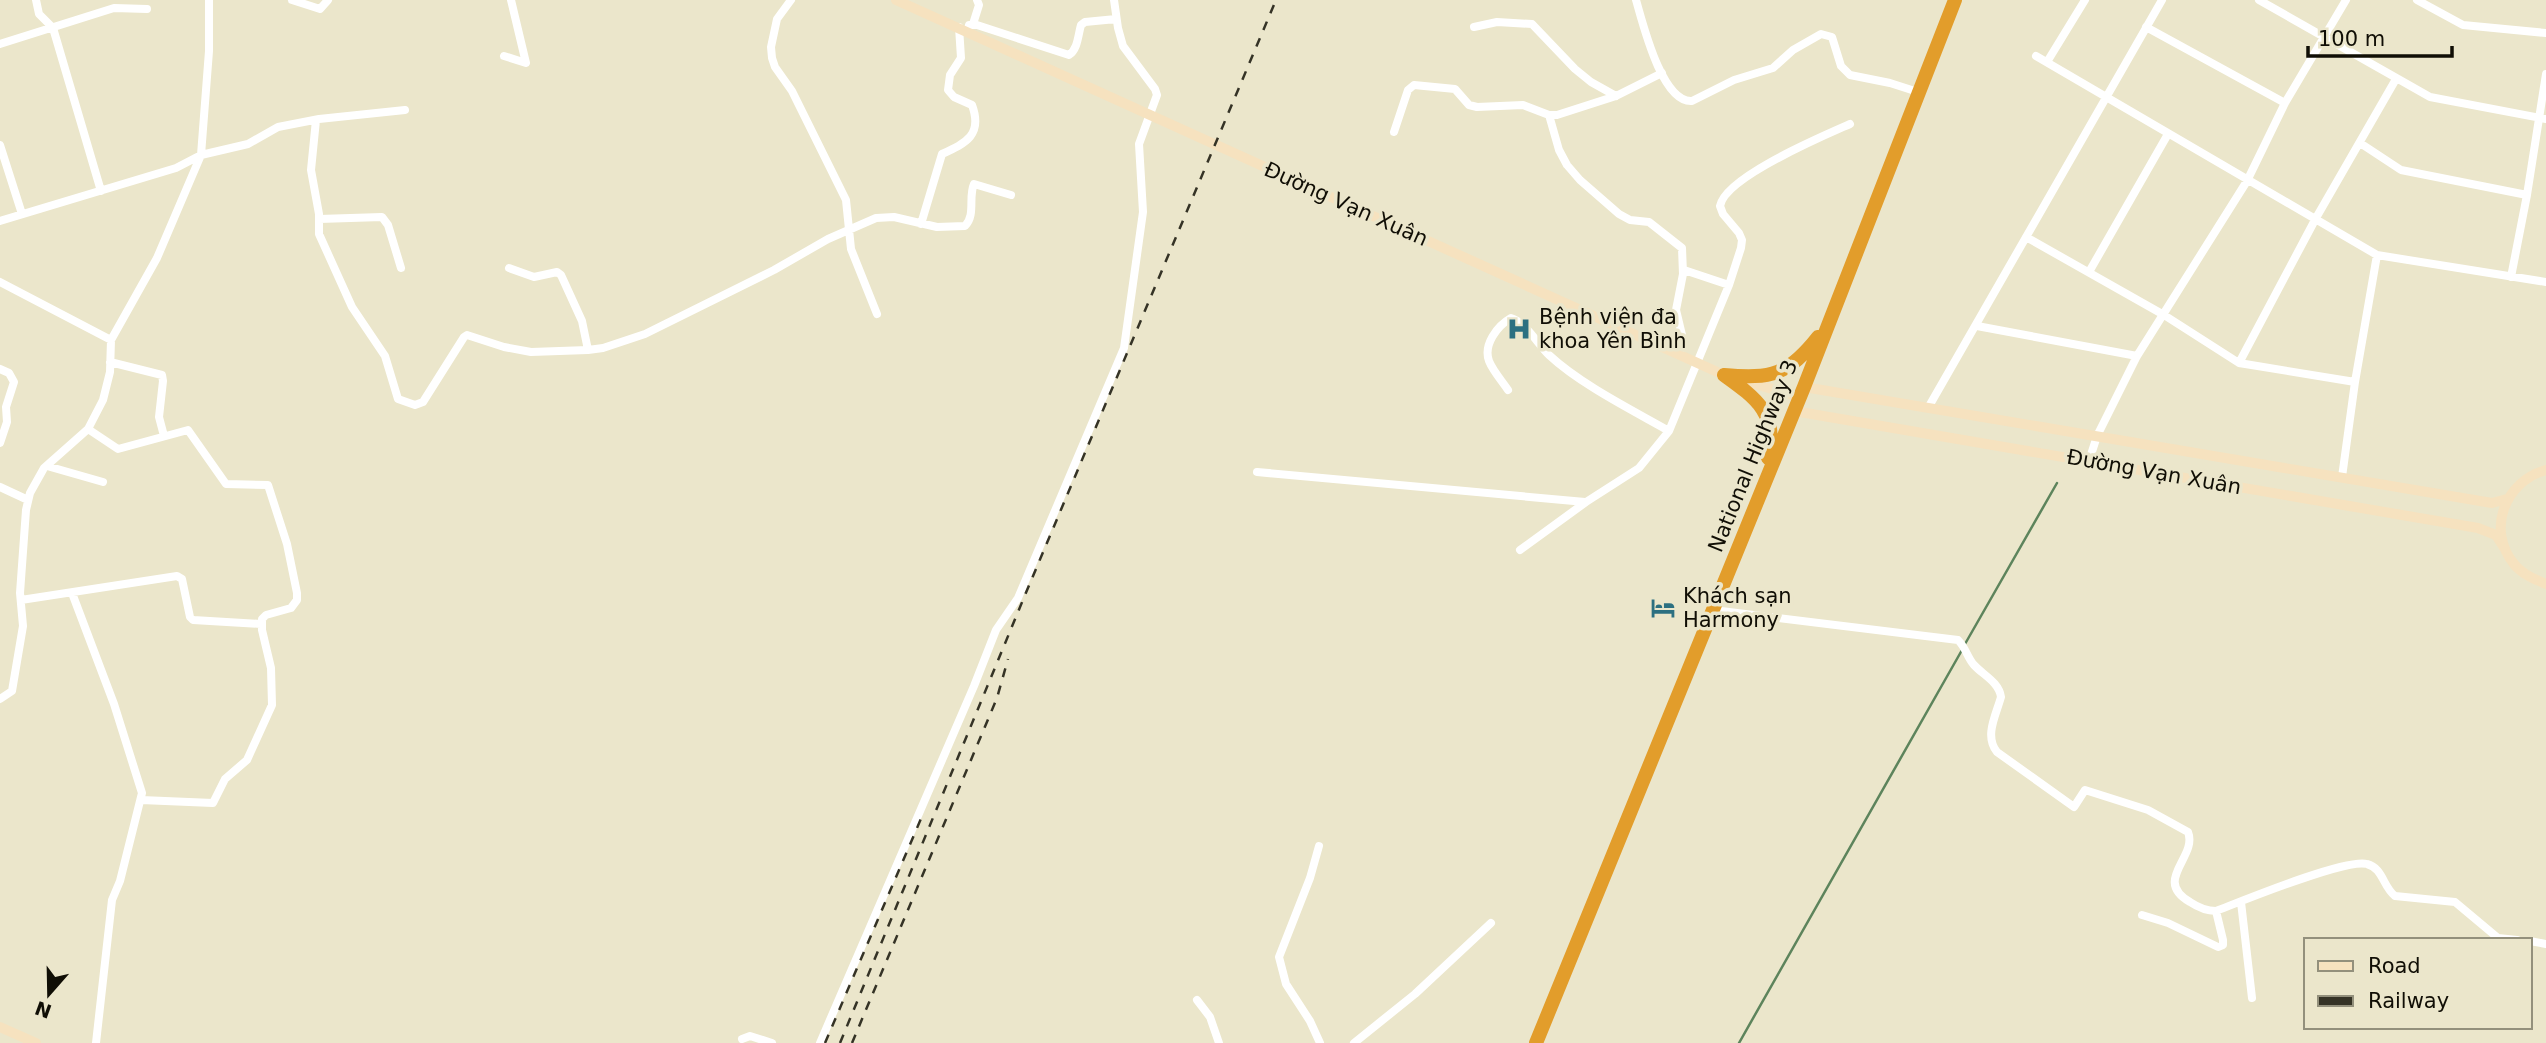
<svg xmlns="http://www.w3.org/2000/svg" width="2546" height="1043" font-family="'DejaVu Sans',sans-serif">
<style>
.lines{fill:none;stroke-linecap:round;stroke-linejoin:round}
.stream{stroke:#5d845c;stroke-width:2.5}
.street{stroke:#fff;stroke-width:8}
.secondary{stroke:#f6e2bf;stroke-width:10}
.highway{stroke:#e29d2b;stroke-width:14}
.rail{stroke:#353326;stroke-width:2.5;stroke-dasharray:9 9;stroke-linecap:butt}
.labels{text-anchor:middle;stroke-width:7;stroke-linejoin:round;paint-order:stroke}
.street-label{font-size:21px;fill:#100e05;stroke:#ebe6cb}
.poi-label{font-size:21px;fill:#100e05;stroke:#ebe6cb;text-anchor:start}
</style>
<rect width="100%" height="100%" fill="#ebe6cb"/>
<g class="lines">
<path class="stream" d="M1965 644 2057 483
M1739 1043 1962 650"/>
<path class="street" d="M36 0 39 14 53 28 101 191
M292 0 320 9 328 0
M791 0 777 19 771 47 772 58 775 67 792 91 846 200 851 249 877 314
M1636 0C1643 24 1662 103 1692 101L1734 80 1773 68 1793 50 1821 34 1832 37 1841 66 1850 75 1890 83 1918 92
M2259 0 2430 97 2546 119
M2417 0 2463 25 2546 33
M973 24 979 5 977 0
M1474 27 1497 22 1532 24 1575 69 1591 82 1616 96
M2146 27 2285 103
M968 29 969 25H977L1069 55C1078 49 1078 35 1081 25L1085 22 1116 19
M0 44 114 8 147 9
M504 56 526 63 511 0
M2036 56 2377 255 2546 282
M2047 62 2085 0
M1549 115 1559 150 1567 165 1580 180 1619 214 1630 220 1649 222 1682 248 1683 274 1676 310 1682 335 1679 355
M316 120 311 170 319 214V234L352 307 385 356 398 399 415 405 423 402 464 337 467 335 504 347 531 352 588 350 603 348 645 334 774 270 828 239 876 218 894 217 937 227 965 226C976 215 968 197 974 184L1011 195
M1394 132 1408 90 1414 85 1455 89 1469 105 1477 107 1523 105 1549 115H1557L1616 96 1662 73
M2360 143 2401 170 2527 195
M0 145 22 214
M319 219 382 217 388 225 401 268
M0 221 176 168 201 155 248 144 278 127 319 119 405 110
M921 224 942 154C966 143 983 135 972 105L954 97 948 90 950 75 961 58 959 27
M2026 237 2164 315 2239 363 2355 382
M509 268 534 277 557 272 561 275 582 321 588 350
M1684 270 1729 285
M2089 272 2168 134
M2511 277 2527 195 2546 74
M0 282 111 340 110 372 103 400 88 429 44 468 30 493 26 510 20 593 23 626 12 691 0 699
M1977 326 2137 356
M111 340 157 258 201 155 209 51V0
M110 362 162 375 163 381 159 417 164 436
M2239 363 2316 218 2396 79
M0 369 9 373 14 382 6 407 7 422 0 443
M1508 390C1502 381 1493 371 1489 361 1483 345 1497 326 1511 318 1526 322 1538 345 1549 355 1580 384 1632 410 1669 431
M1928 408 2162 0
M88 429 118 449 188 430 226 484 268 485 287 544 297 593V600L291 608 266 615 262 619V630L271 668 272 705 247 760 225 779 213 803 141 800
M2089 461 2097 436 2137 356 2247 181 2285 103 2346 0
M47 466 103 482
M1257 472 1585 502
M2342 477 2355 382 2377 255
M0 487 28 500
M1520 550 1586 502 1639 468 1669 431 1729 285 1741 248 1742 240 1739 233 1723 214 1720 206C1725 177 1823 136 1850 124
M72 593 114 704 142 793 120 881 112 900 96 1043
M21 600 177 576 182 579 190 617 193 620 261 624
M1713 610 1958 640C1966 648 1967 657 1974 665 1983 675 1999 682 2001 697 1996 715 1984 736 1997 752L2074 807 2085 790 2148 810 2188 832C2198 857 2152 880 2190 902 2199 908 2206 911 2216 911 2242 901 2346 858 2367 864 2383 868 2383 887 2395 896L2455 902 2498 938 2517 940
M1319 846 1310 878 1279 957 1286 984 1310 1021 1320 1043
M2241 902 2252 998
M2142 915 2168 923 2218 947 2223 945V940L2216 911
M2530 941 2546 944
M1197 1000 1210 1017 1219 1043
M742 1039 750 1036 772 1043
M820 1043 974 686 996 630 1018 598 1124 348 1143 212 1139 144 1157 95 1155 89 1123 46 1118 28 1114 0
M1354 1043 1415 994 1491 923"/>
<path class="secondary" d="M896 0 1724 375 1800 397
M1804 387 2492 503 2507 499
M1794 411 2478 528 2496 535 2505 549
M2546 470C2505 481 2486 530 2514 564 2522 574 2534 579 2546 584
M0 1027 36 1043"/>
<path class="highway" d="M1724 375C1756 398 1779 414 1768 458
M1724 375C1772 379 1788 375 1818 337
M1536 1043 1804 387 1955 0"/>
<path class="rail" d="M825 1043 923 814
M840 1043 1025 595 1276 0
M852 1043 997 698 1008 659"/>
</g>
<defs>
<g id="hospital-bare" transform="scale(1.89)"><path d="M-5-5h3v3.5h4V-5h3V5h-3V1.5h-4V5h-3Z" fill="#2c7081" stroke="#ebe6cb" stroke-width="2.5" paint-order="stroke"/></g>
<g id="hotel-bare" transform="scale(1.89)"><path d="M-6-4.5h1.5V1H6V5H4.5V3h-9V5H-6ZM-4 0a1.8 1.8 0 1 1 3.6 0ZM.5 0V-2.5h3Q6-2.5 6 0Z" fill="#2c7081" stroke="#ebe6cb" stroke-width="2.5" paint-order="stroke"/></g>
</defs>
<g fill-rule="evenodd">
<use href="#hospital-bare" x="1519" y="329"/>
<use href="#hotel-bare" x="1663" y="608"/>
</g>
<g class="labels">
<g class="street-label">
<text transform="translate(1346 204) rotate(24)" y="7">Đường Vạn Xuân</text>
<text transform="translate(1753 456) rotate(-68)" y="7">National Highway 3</text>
<text transform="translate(2154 472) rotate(10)" y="7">Đường Vạn Xuân</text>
</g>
<g class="poi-label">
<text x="1539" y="324">Bệnh viện đa<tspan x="1539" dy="24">khoa Yên Bình</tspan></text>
<text x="1683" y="603">Khách sạn<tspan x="1683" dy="24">Harmony</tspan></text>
</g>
</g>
<rect x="2304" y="938" width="228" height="91" fill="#ebe6cb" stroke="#93907c" stroke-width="2"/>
<rect x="2318" y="961" width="35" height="10" fill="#f6e2bf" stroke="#93907c" stroke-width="2"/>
<text x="2368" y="973" font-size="21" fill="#100e05">Road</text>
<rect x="2318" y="996" width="35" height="10" fill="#353326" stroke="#93907c" stroke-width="2"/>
<text x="2368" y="1008" font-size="21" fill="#100e05">Railway</text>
<g transform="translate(49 994) rotate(200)" stroke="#ebe6cb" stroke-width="5" paint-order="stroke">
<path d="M0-5L12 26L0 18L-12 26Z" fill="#100e05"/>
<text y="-10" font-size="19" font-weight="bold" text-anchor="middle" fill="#100e05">N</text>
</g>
<path d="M2308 46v10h144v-10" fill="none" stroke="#100e05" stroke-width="3.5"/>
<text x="2318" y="46" font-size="21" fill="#100e05" stroke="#ebe6cb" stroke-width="5" paint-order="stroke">100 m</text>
</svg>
